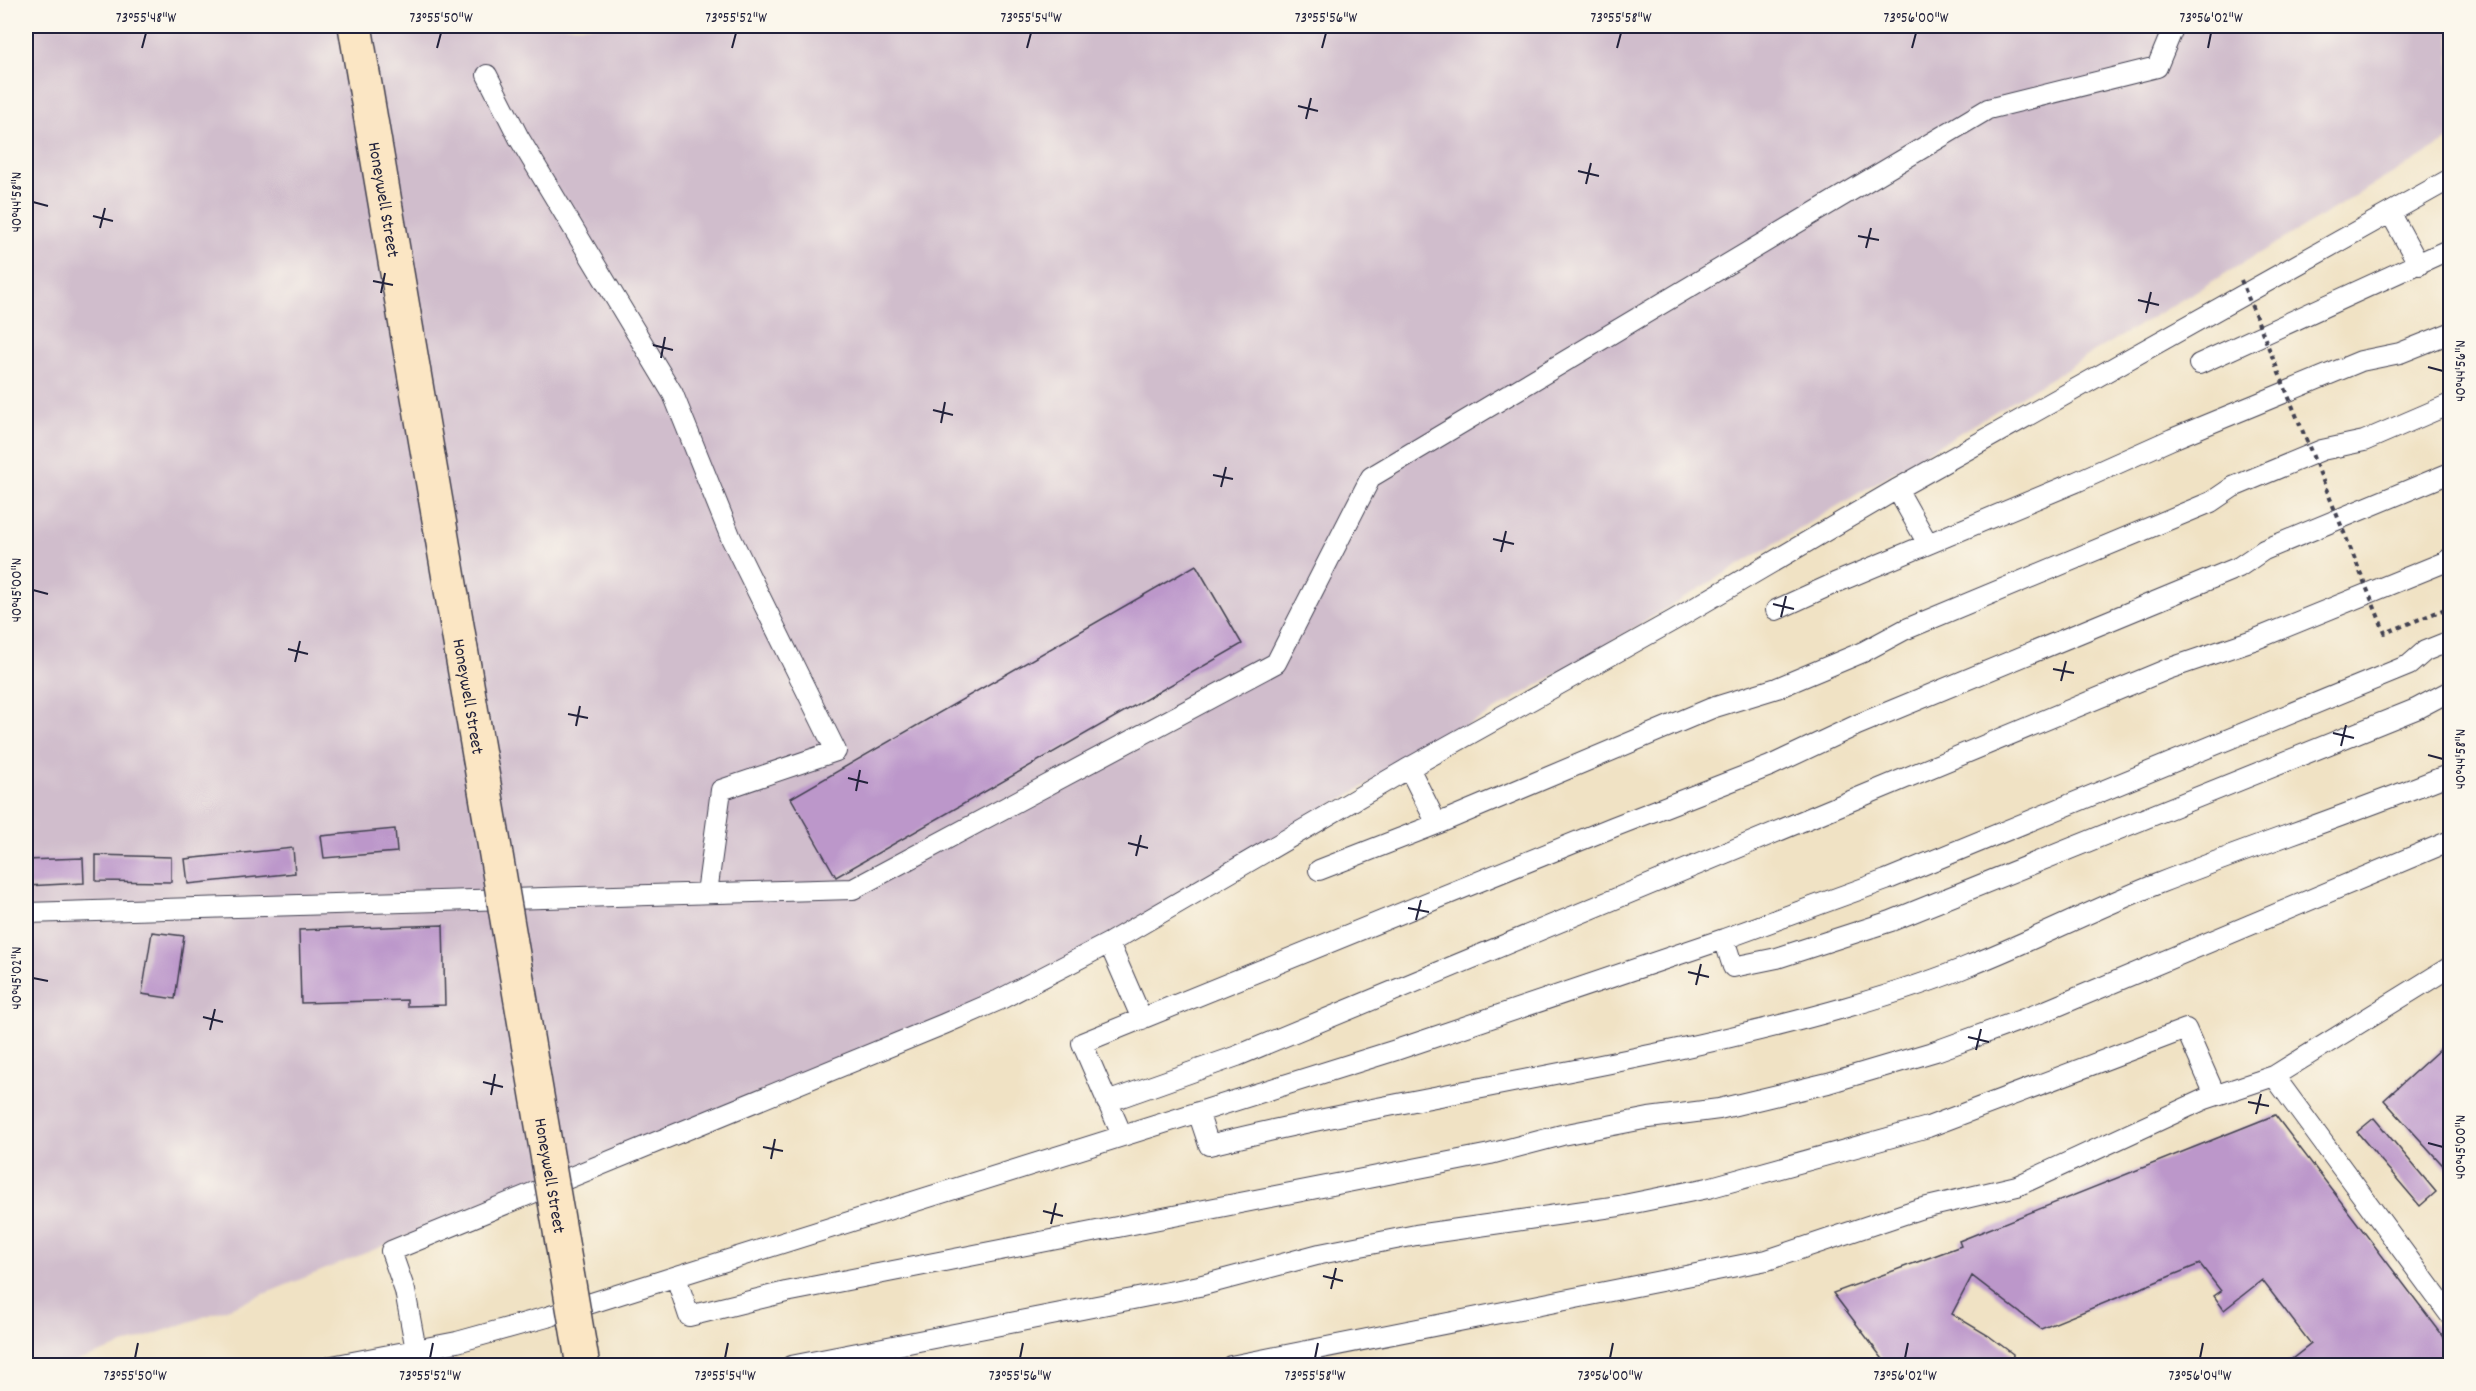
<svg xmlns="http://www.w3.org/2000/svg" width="2476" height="1391" font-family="Dekko,sans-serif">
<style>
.railway{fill:#d0bdcc}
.building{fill:#bc97ca}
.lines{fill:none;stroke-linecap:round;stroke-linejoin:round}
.lane-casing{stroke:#413f50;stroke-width:22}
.lane{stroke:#fff;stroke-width:20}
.secondary-bridge-casing{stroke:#413f50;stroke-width:36;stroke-linecap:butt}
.path-bridge{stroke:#413f50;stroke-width:4;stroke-dasharray:4.5 4.5;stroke-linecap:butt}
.secondary-bridge{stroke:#fbe6c4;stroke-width:33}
.ticks{fill:none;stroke:#22223b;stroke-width:2}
.labels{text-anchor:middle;stroke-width:4.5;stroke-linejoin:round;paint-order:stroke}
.street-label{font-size:18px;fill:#22223b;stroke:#fbf7ec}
.neatline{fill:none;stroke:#22223b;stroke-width:2}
.ticks-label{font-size:15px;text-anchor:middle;fill:#22223b}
</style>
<rect width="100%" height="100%" fill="#fbf7ec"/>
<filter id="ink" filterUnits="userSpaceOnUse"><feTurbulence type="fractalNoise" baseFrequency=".0167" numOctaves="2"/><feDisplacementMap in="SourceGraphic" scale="12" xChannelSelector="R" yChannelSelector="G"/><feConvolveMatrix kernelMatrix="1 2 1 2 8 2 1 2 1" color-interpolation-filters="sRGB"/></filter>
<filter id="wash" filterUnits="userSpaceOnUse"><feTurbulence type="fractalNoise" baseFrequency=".008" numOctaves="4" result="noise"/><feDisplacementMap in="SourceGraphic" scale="24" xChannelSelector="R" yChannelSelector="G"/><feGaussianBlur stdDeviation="1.35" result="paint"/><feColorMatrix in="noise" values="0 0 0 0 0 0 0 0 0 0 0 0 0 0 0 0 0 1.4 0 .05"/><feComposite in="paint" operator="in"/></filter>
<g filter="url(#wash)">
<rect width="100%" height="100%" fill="#f0e2c4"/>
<path class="railway" d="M26 26H2450V139L1572 665 1011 992 232 1307 66 1365 26 1366Z"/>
<g id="blocks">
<path class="building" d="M1196 565 1242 644 836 877 791 798Z
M395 829 397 852 324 858 321 836Z
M293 848 295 873 188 884 185 859Z
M96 855 171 857V882L96 881Z
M83 858 84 883 26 886V860Z
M443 925 445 1005 407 1006V1000L301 1003 299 930Z
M152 932 184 936 175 999 142 994Z
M2450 1040V1173L2384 1100Z
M2275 1115 2450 1345V1366H2283L2311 1344 2262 1280 2224 1310 2214 1296 2221 1291 2200 1264 2041 1329 1972 1276 1952 1314 1989 1336 2013 1354 2012 1366H1888L1833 1293 1961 1246 1959 1241Z
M2374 1118 2436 1192 2420 1206 2357 1132Z"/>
</g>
</g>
<g filter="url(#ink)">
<use href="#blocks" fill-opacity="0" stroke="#413f50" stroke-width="1.5"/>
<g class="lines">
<g class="lane-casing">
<path id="lane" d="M487 75 519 138 673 394 731 538 836 751 721 790 707 893
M2391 214 2419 265
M2199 364 2450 249
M1897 489 1928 544
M1776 610 1835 583 2076 482 2172 439 2361 361 2400 353 2450 333
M1409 768 1437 824
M1319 870 1437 824 1712 708 1777 688 1863 652 1904 630 2211 502 2233 487 2322 450 2364 441 2450 404
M26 913 853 889 1276 663 1371 477 1988 109 2157 67 2174 26
M1724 939 1733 967 1777 958 1891 921 2416 709 2450 691
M1109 943 1142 1019
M2274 1076 2450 1315
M1107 1102 1237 1056 2168 669 2256 639 2445 562 2450 558
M1198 1112 1209 1145C1420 1093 1638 1067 1847 1007 1889 995 1931 982 1971 965 2034 940 2094 909 2157 884 2254 846 2354 813 2450 774
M1122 1135 1082 1043 1613 827 1770 766 1857 725 2239 567 2264 550 2450 473
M676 1277 689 1316 786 1292 1490 1154 1562 1135 1649 1118 1719 1109 1828 1083 1936 1051 2043 1012 2450 841
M416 1350 405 1291 391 1251 944 1024 999 1000 1109 943 1409 768 1674 620 1897 489 2450 179
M332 1366 457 1342 547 1317 1396 1050 1724 939 1886 880 2409 665 2425 651 2450 641
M791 1366 1199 1286 1320 1254 1416 1235 1619 1206 1708 1188 1928 1127 2186 1029 2215 1095
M1231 1366 1767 1260 1919 1209 2017 1186 2205 1099 2274 1076 2450 967"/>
</g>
<use href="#lane" class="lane"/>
<g class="secondary-bridge-casing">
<g id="secondary-bridge">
<path id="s1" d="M355 26 583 1366"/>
</g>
</g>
<path class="path-bridge" d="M2241 280 2385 633 2450 607"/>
<use href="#secondary-bridge" class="secondary-bridge"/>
</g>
</g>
<path class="ticks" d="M142 48 146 33M437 48 441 33M732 48 736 33M1027 48 1031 33M1322 48 1326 33M1617 48 1621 33M1912 48 1916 33M2208 48 2211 33M1298 106 1318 111M1306 119 1311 98M1578 171 1599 176M1586 184 1591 163M33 202 48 206M93 216 113 221M100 228 105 208M1858 236 1879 240M1866 248 1871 228M373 281 393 285M381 293 385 273M2138 300 2159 305M2146 313 2151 292M653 345 673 350M661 358 665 337M2428 367 2443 371M933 410 953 415M941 423 945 402M1213 475 1233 479M1221 487 1226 467M1493 539 1514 544M1501 552 1506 531M33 590 48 594M1773 604 1794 609M1781 617 1786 596M288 649 308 654M295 662 300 641M2053 669 2074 673M2061 681 2066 661M568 714 588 718M576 726 580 706M2333 733 2354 738M2341 746 2346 725M2428 755 2443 759M848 778 868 783M856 791 860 770M1128 843 1148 848M1136 856 1141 835M1408 908 1429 912M1416 920 1421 900M1688 972 1709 977M33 978 48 981M1696 985 1701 964M203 1017 223 1022M210 1030 215 1009M1968 1037 1989 1042M1976 1050 1981 1029M483 1082 503 1087M491 1095 495 1074M2248 1102 2269 1106M2256 1114 2261 1094M2428 1143 2443 1147M763 1147 783 1151M771 1159 775 1139M1043 1211 1063 1216M1051 1224 1056 1203M1323 1276 1343 1281M1331 1289 1336 1268M135 1358 138 1343M430 1358 433 1343M725 1358 728 1343M1020 1358 1023 1343M1315 1358 1318 1343M1610 1358 1613 1343M1905 1358 1908 1343M2200 1358 2203 1343"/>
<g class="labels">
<g class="street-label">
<text dy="6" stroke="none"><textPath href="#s1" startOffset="176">Honeywell Street</textPath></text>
<text dy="6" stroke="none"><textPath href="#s1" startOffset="680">Honeywell Street</textPath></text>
<text dy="6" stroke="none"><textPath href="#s1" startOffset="1166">Honeywell Street</textPath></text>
</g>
</g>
<rect width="2476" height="1391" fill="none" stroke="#fbf7ec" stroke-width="66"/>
<rect x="33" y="33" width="2410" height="1325" class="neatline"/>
<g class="ticks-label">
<text x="146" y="22">73°55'48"W</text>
<text x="441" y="22">73°55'50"W</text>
<text x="736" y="22">73°55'52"W</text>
<text x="1031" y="22">73°55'54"W</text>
<text x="1326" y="22">73°55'56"W</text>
<text x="1621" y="22">73°55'58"W</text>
<text x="1916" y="22">73°56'00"W</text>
<text x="2211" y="22">73°56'02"W</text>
<text transform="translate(16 202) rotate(-90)" y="5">40°44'58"N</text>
<text transform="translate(2460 371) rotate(-90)" y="5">40°44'56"N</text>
<text transform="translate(16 590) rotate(-90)" y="5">40°45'00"N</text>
<text transform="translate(2460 759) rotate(-90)" y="5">40°44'58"N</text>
<text transform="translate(16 978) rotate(-90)" y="5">40°45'02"N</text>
<text transform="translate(2460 1147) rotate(-90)" y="5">40°45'00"N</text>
<text x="135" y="1380">73°55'50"W</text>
<text x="430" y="1380">73°55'52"W</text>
<text x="725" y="1380">73°55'54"W</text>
<text x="1020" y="1380">73°55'56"W</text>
<text x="1315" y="1380">73°55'58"W</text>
<text x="1610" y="1380">73°56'00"W</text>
<text x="1905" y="1380">73°56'02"W</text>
<text x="2200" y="1380">73°56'04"W</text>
</g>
</svg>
